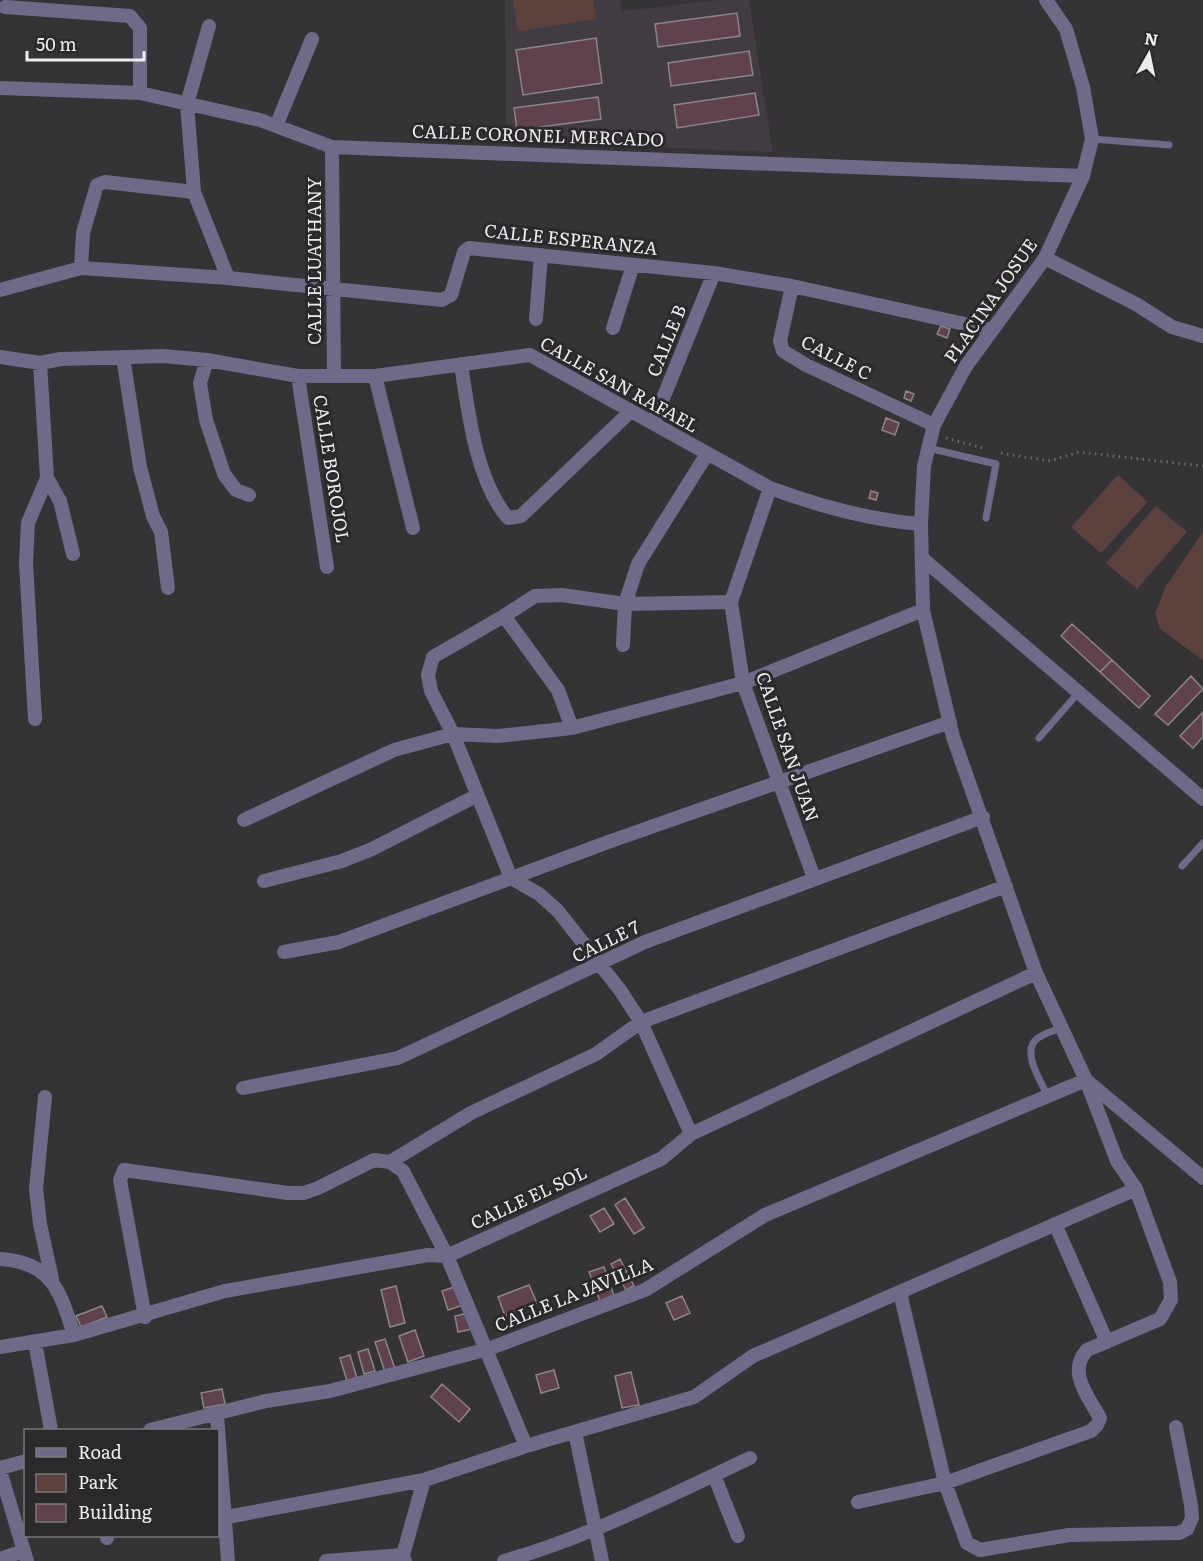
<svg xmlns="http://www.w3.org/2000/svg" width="1203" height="1561" font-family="Literata,serif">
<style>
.built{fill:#423b43}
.green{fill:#5b423f}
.building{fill:#60424e;stroke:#8b8587;stroke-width:1.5}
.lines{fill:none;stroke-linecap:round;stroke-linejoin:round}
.path{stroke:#6e6b6f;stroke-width:3;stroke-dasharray:1.5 4.5;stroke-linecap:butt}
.service{stroke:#706a89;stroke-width:7}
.minor{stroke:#706a89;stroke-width:14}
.labels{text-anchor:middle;stroke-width:6;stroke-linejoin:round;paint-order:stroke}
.street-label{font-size:18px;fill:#edebed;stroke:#2c292d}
</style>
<rect width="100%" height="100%" fill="#363337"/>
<path class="built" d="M505 0H620L622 11 720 0H749L773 152 506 141Z"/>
<path class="green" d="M513 0H593L596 19 518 31Z
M1118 475 1148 502 1101 553 1071 527Z
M1156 506 1187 532 1137 589 1106 563Z
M1203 532V660L1160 629 1155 613 1166 586Z"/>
<path class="building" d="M737 13 740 36 658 47 655 24Z
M596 38 602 83 523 95 516 50Z
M749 51 753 75 671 86 668 63Z
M755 93 759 115 677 128 674 105Z
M598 97 601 119 517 130 514 108Z
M941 326 950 329 947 338 937 334Z
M906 391 914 394 911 401 904 398Z
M886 418 899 423 895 435 882 430Z
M871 491 878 493 876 500 869 498Z
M1072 624 1112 660 1100 672 1061 636Z
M1112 660 1150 696 1139 708 1100 672Z
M1191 676 1203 689 1168 725 1155 714Z
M1203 712V737L1193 748 1180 736Z
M625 1198 644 1228 634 1234 615 1205Z
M604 1208 614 1224 600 1232 590 1216Z
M620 1259 634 1286 626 1290 611 1264Z
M604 1267 614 1296 600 1301 589 1272Z
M529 1285 537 1303 505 1316 498 1297Z
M396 1286 405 1323 390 1327 381 1290Z
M457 1286 463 1305 448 1310 442 1291Z
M682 1296 690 1313 674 1320 666 1303Z
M102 1306 107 1317 81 1327 76 1316Z
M469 1313 472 1329 458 1332 455 1316Z
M415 1330 424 1356 408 1362 399 1336Z
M385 1339 395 1369 385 1372 375 1342Z
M368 1349 375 1371 364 1374 358 1352Z
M350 1355 357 1378 347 1381 340 1358Z
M554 1370 559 1388 541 1393 536 1375Z
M631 1372 639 1405 622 1408 615 1376Z
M442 1384 470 1409 459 1422 431 1397Z
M222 1389 225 1404 204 1408 201 1393Z"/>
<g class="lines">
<path class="path" d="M946 438 983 448
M1001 453 1050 461 1079 452 1203 466"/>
<path class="service" d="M1092 139 1169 145
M928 448 996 464 986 518
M1039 738 1079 692
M1182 866 1203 843
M1048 1096C1041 1082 1020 1050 1038 1038 1045 1033 1054 1031 1061 1028"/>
<path class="minor" d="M1046 0 1066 29 1083 87 1092 139 1083 176 1045 258 966 366 934 425 924 466 921 524 923 610 953 737 1036 973 1086 1080 1203 1178
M5 7 130 16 140 28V93
M209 26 187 104 194 192 228 278
M0 88 140 93 260 120 332 147 1083 176
M276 126 312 39
M332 147 334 374
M1045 258 1136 304 1172 327 1203 336
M81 268 83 233 97 185 105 182 194 192
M792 286 780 341 783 351 806 365 934 425
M0 290 81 268 228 278 442 300 451 295 464 252 469 248 714 273 792 286 992 330
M536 319 541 255
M613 328 633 265
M0 357 40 363 61 359 163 356 207 360 298 376H375L530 355 770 488C819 506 869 520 921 524
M123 357 140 467 153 516 161 532 168 588
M207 360 200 383 206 420 224 474 236 490 249 495
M461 364C468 411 476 481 508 518L521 516 631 411
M298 376 327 567
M375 376 413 528
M653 423 714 273
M47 478 60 501 73 554
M770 488 731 602 743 683 814 878
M923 559 1203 799
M504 616 433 657 428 675 431 691 453 734 511 878 539 894 558 911 620 990 641 1022 691 1134
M623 645 625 604 638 564 707 454
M35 719 26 563 28 523 47 478 40 363
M572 728 558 690 504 616 535 596 562 595 625 604 731 602
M244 820 394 750 453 734 498 736 572 728 743 683 923 610
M264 881 342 861 372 849 476 796
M284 952 339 942 611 841 950 722
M243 1088 398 1058 645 942 983 817
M45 1097 36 1189 40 1224 52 1279
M390 1162 471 1113 596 1054 641 1022 1006 886
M1055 1224 1107 1342
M0 1259C52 1262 60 1291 74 1335
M903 1292 901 1297 945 1483 967 1543 980 1550 1069 1535 1179 1533 1187 1529 1192 1518 1191 1505 1176 1427
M145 1317 120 1180 124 1170 288 1193H304L318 1188 374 1160 390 1162 403 1171 447 1256 526 1446
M35 1342 51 1430
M0 1347 74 1335 225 1291 428 1255 447 1256 661 1159 691 1134 1036 973
M217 1415 228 1561
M150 1430 266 1401 330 1391 488 1349 645 1290 765 1215 1086 1080 1117 1161 1136 1189 1170 1282 1171 1300 1160 1319 1087 1350C1067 1372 1088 1396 1100 1418L1097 1425 1091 1431 945 1483 858 1502
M575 1432 602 1561
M0 1468 26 1461
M0 1471 27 1561
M714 1475 738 1536
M227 1517 424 1480 526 1446 694 1397 753 1356 1136 1189
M107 1536V1538
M0 1559 24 1551
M326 1561 403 1555
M405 1561 403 1555 424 1480
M504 1561C589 1537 669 1496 750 1458"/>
</g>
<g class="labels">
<g class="street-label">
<text transform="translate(538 136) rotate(2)" y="6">CALLE CORONEL MERCADO</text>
<text transform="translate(571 240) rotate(6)" y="6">CALLE ESPERANZA</text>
<text transform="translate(315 261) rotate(-90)" y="6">CALLE LUATHANY</text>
<text transform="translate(991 301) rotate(-55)" y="6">PLACINA JOSUE</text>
<text transform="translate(667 341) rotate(-68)" y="6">CALLE B</text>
<text transform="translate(836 358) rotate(27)" y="6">CALLE C</text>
<text transform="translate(619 385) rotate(29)" y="6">CALLE SAN RAFAEL</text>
<text transform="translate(331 469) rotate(81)" y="6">CALLE BOROJOL</text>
<text transform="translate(787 747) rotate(71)" y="6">CALLE SAN JUAN</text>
<text transform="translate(606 942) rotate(-26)" y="6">CALLE 7</text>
<text transform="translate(529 1198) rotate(-25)" y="6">CALLE EL SOL</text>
<text transform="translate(574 1295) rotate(-22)" y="6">CALLE LA JAVILLA</text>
</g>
</g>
<rect x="24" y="1429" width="195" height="108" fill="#2c292d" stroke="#79777a" stroke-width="1.5"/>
<rect x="36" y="1448" width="30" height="9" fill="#706a89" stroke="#79777a" stroke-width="1.5"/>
<text x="78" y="1459" font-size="18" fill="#edebed">Road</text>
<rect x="36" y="1474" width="30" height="18" fill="#5b423f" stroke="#79777a" stroke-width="1.5"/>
<text x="78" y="1489" font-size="18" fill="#edebed">Park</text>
<rect x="36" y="1504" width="30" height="18" fill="#60424e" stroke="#79777a" stroke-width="1.5"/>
<text x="78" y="1519" font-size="18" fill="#edebed">Building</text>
<g transform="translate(1149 54) rotate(9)" stroke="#2c292d" stroke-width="4.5" paint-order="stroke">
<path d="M0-4.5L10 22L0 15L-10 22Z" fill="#edebed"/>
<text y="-9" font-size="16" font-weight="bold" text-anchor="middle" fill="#edebed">N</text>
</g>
<path d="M27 51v9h117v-9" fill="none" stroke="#edebed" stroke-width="3"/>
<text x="36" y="51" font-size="18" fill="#edebed" stroke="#2c292d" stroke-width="4.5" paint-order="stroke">50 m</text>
</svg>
